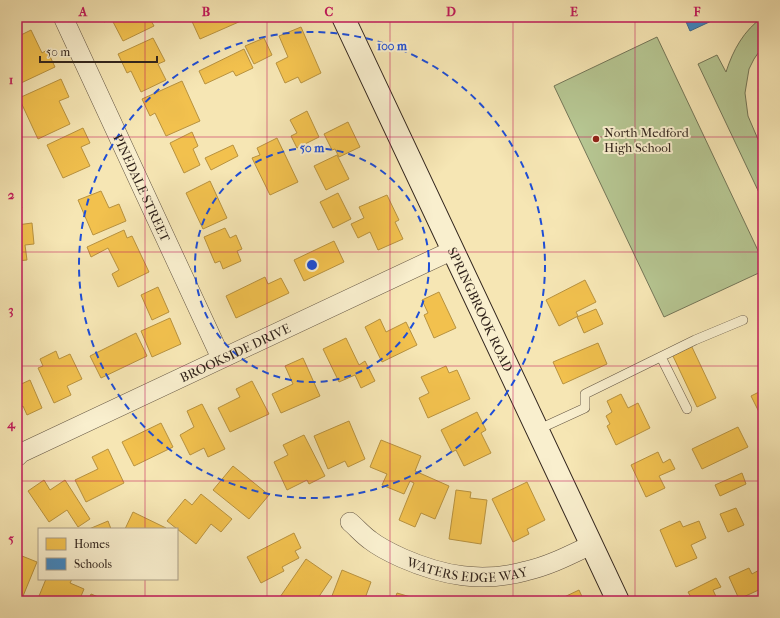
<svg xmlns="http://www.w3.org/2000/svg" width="780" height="618" font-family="'IM FELL French Canon',serif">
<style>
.green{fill:#b6c692;stroke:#747658}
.homes{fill:#f2c14e;stroke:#b8923f}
.schools{fill:#3f88c5;stroke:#3b6a93}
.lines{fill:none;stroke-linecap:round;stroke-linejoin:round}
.lane-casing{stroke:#635543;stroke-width:10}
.street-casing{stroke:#635543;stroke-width:20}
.secondary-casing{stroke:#32251d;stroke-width:24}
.lane{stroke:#f9efce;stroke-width:9}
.street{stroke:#f9efce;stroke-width:19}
.secondary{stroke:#f9efce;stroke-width:22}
.grid{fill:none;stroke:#c2185b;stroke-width:1;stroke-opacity:0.55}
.ring{fill:none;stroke:#1d4ed8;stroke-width:2;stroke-dasharray:7 5}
.poi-dot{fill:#8f2418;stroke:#f9efce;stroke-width:1.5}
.labels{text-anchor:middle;stroke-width:4;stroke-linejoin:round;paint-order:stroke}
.poi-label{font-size:13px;fill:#32251d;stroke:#f9efce;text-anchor:start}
.street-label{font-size:13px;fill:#32251d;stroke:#f9efce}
.centre{fill:#1d4ed8;stroke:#f9efce;stroke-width:2}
.ring-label{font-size:12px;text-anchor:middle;font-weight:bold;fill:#1d4ed8;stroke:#f9efce;stroke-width:4;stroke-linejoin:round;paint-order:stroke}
.neatline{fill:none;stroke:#c2185b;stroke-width:1.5}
.grid-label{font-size:13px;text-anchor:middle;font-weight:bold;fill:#c2185b}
</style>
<rect width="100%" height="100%" fill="#f6e6b4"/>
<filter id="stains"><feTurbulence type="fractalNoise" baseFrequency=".005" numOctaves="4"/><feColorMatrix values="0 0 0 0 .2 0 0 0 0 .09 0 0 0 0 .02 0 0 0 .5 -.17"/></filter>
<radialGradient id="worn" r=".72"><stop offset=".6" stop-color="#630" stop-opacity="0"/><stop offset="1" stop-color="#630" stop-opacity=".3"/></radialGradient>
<path class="green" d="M763 17V46L754 59 749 69 745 93 748 116 763 151V201L698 64 717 55 726 72C733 50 744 30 763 17Z
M657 37 763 261V271L664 317 554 86Z"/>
<path class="homes" d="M101 17H149L154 26 123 41 111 18 104 22Z
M190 17H239L241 21 200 39Z
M301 27 321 73 301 83 298 77 285 83 276 63 288 57 279 36Z
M31 30 42 53 47 50 55 67 21 83 17 75V37Z
M153 38 165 61 158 64 166 80 141 92 131 71 127 73 118 54Z
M264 38 272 55 254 64 245 46Z
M244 49 253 68 236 76 233 71 205 84 199 71Z
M61 79 69 97 59 101 70 124 38 139 19 98Z
M182 81 200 121 166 136 155 113 150 116 142 99Z
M307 111 319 137 297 148 291 136 297 133 290 120Z
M348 122 360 147 339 157 335 149 332 150 324 134Z
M83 128 90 143 81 147 90 166 63 178 47 145Z
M192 132 198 146 193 149 200 165 184 173 170 143Z
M277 138 298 182 270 195 252 158 260 155 257 148Z
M233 145 238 156 211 170 205 158Z
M337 155 349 179 326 190 314 166Z
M210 181 227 218 203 229 186 193Z
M101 191 109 208 119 204 126 221 93 235 78 200Z
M338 193 351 219 333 228 320 202Z
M387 195 399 220 395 222 403 239 378 250 370 232 358 238 351 224 364 218 359 207Z
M17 197 22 208 17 210Z
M32 223 34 244 25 245 27 260 17 261V225Z
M225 228 230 238 236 235 242 249 237 251 241 261 223 269 220 261 215 263 204 237Z
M124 230 127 238 132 236 149 272 118 287 112 274 119 270 108 248 91 257 87 247Z
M334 241 344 262 304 281 294 260Z
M265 277 268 284 281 278 289 293 236 318 226 296Z
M585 280 596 302 576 312 578 316 559 326 546 300Z
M158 287 169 312 152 320 141 295Z
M439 292 456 328 434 338 424 315 428 313 422 300Z
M596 309 603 324 584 333 577 317Z
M170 318 181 344 152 357 141 331Z
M380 319 386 332 406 322 417 345 382 362 365 327Z
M136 333 147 356 101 378 90 356Z
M346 338 359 365 365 361 375 381 361 388 355 375 339 382 323 349Z
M598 343 607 364 563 384 553 362Z
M691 345 716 398 697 407 672 354Z
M56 351 59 359 70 354 82 379 67 386 71 395 54 403 38 368 43 366 40 359Z
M303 358 320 396 281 413 272 394 293 384 285 366Z
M446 366 449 373 457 370 470 399 428 418 419 398 429 393 421 377Z
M30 380 42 408 27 415 23 406 17 409V384V386Z
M252 381 269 414 230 432 218 408 240 397 236 389Z
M763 390V420L751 396Z
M621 394 628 408 638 403 650 428 616 445 607 426 610 424 606 416 612 412 607 401Z
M202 404 225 449 208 457 204 448 190 455 180 435 194 427 187 411Z
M477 412 486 430 481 433 491 453 464 466 456 450 452 452 441 430Z
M349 421 365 459 348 467 345 461 328 469 314 436Z
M161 423 173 447 134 466 122 442Z
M738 427 748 447 702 469 692 449Z
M304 435 325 476 309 484 307 480 287 490 274 462 288 455 283 445Z
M381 440 421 456 415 471 449 486 435 519 421 513 415 527 399 520 414 483 410 481 404 494 382 485 387 474 370 467Z
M108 449 124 483 86 502 75 480 98 469 92 457Z
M658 452 663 463 670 459 675 469 659 476 665 488 646 497 631 465Z
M233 466 269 495 249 519 213 490Z
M742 473 746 484 720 496 715 485Z
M44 480 50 490 65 480 90 519 78 527 67 510 49 522 28 491Z
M527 482 545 520 527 529 529 534 513 542 492 499Z
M456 490 471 492 470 498 487 500 481 544 449 539Z
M201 494 232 519 221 532 211 524 196 544 167 521 185 499 192 505Z
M736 508 744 525 728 532 720 514Z
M133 512 166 528 165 529H125Z
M108 521 111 529H89Z
M680 521 683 527 699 521 706 538 691 545 697 558 676 567 660 530Z
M294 533 301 548 295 551 299 558 282 567 284 571 261 583 247 557Z
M17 554 37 562 21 601H17Z
M306 559 332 577 316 601H280L278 600Z
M749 568 752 574 761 569 763 573V588L739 599 729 577Z
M342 570 371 582 364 601H330Z
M716 578 721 587 713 590 718 601H693L688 592Z
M46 579H72L70 583 84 589 79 601H37Z
M579 590 584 601H547L559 596 560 599Z
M397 593 414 598 413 601H394Z
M91 594 108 601H88Z"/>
<path class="schools" d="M684 17H720L690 31Z"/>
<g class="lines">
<g class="lane-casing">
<path id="lane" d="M661 357 687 409
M537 430 585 408V394L695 340 743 320"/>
</g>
<g class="street-casing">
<g id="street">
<path id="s1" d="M63 17 221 358"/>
<path id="s2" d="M17 457 21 453 453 250"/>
<path id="s3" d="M350 522C357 528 363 535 370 540 380 548 391 553 402 558 443 576 482 583 526 571 549 566 570 555 591 545"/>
</g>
</g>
<g class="secondary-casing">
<g id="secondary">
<path id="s4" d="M343 17 618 601"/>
</g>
</g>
<use href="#lane" class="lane"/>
<use href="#street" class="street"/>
<use href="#secondary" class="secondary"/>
</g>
<path class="grid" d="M145 17V529M267 17V601M390 17V601M513 17V601M635 17V601M17 137H763M17 252H763M17 366H763M17 481H763M145 579V601"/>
<g class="ring">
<circle cx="312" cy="265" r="117"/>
<circle cx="312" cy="265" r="233"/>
</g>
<circle class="poi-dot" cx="596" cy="139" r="4"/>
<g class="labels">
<g class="poi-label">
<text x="604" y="137">North Medford<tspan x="604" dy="15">High School</tspan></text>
</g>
<g class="street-label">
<text dy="5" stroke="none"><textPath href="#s1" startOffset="188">PINEDALE STREET</textPath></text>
<text dy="5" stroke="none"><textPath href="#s4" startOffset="323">SPRINGBROOK ROAD</textPath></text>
<text dy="5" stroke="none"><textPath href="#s2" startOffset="242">BROOKSIDE DRIVE</textPath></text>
<text dy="5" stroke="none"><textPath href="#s3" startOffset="131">WATERS EDGE WAY</textPath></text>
</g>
</g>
<circle cx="312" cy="265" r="6" class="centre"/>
<g class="ring-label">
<text x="392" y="50">100 m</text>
<text x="312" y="152">50 m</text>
</g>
<rect width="780" height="618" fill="none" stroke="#f6e6b4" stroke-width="44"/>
<rect x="38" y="528" width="140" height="52" fill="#f9efce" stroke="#a99e87"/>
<rect x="46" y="538" width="20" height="12" fill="#f2c14e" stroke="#a99e87"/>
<text x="74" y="548" font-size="12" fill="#32251d">Homes</text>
<rect x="46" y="558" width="20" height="12" fill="#3f88c5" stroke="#a99e87"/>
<text x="74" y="568" font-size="12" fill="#32251d">Schools</text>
<path d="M40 56v6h117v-6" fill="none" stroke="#32251d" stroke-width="2"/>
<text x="46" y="56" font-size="12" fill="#32251d" stroke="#f9efce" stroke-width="3" paint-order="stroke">50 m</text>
<rect x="22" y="22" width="736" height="574" class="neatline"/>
<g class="grid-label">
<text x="83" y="16">A</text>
<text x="206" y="16">B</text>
<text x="329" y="16">C</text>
<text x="451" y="16">D</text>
<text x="574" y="16">E</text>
<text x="697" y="16">F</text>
<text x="11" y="84">1</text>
<text x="11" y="199">2</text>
<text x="11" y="314">3</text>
<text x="11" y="428">4</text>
<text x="11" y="543">5</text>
</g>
<rect width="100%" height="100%" filter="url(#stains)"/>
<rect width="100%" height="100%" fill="url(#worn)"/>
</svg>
